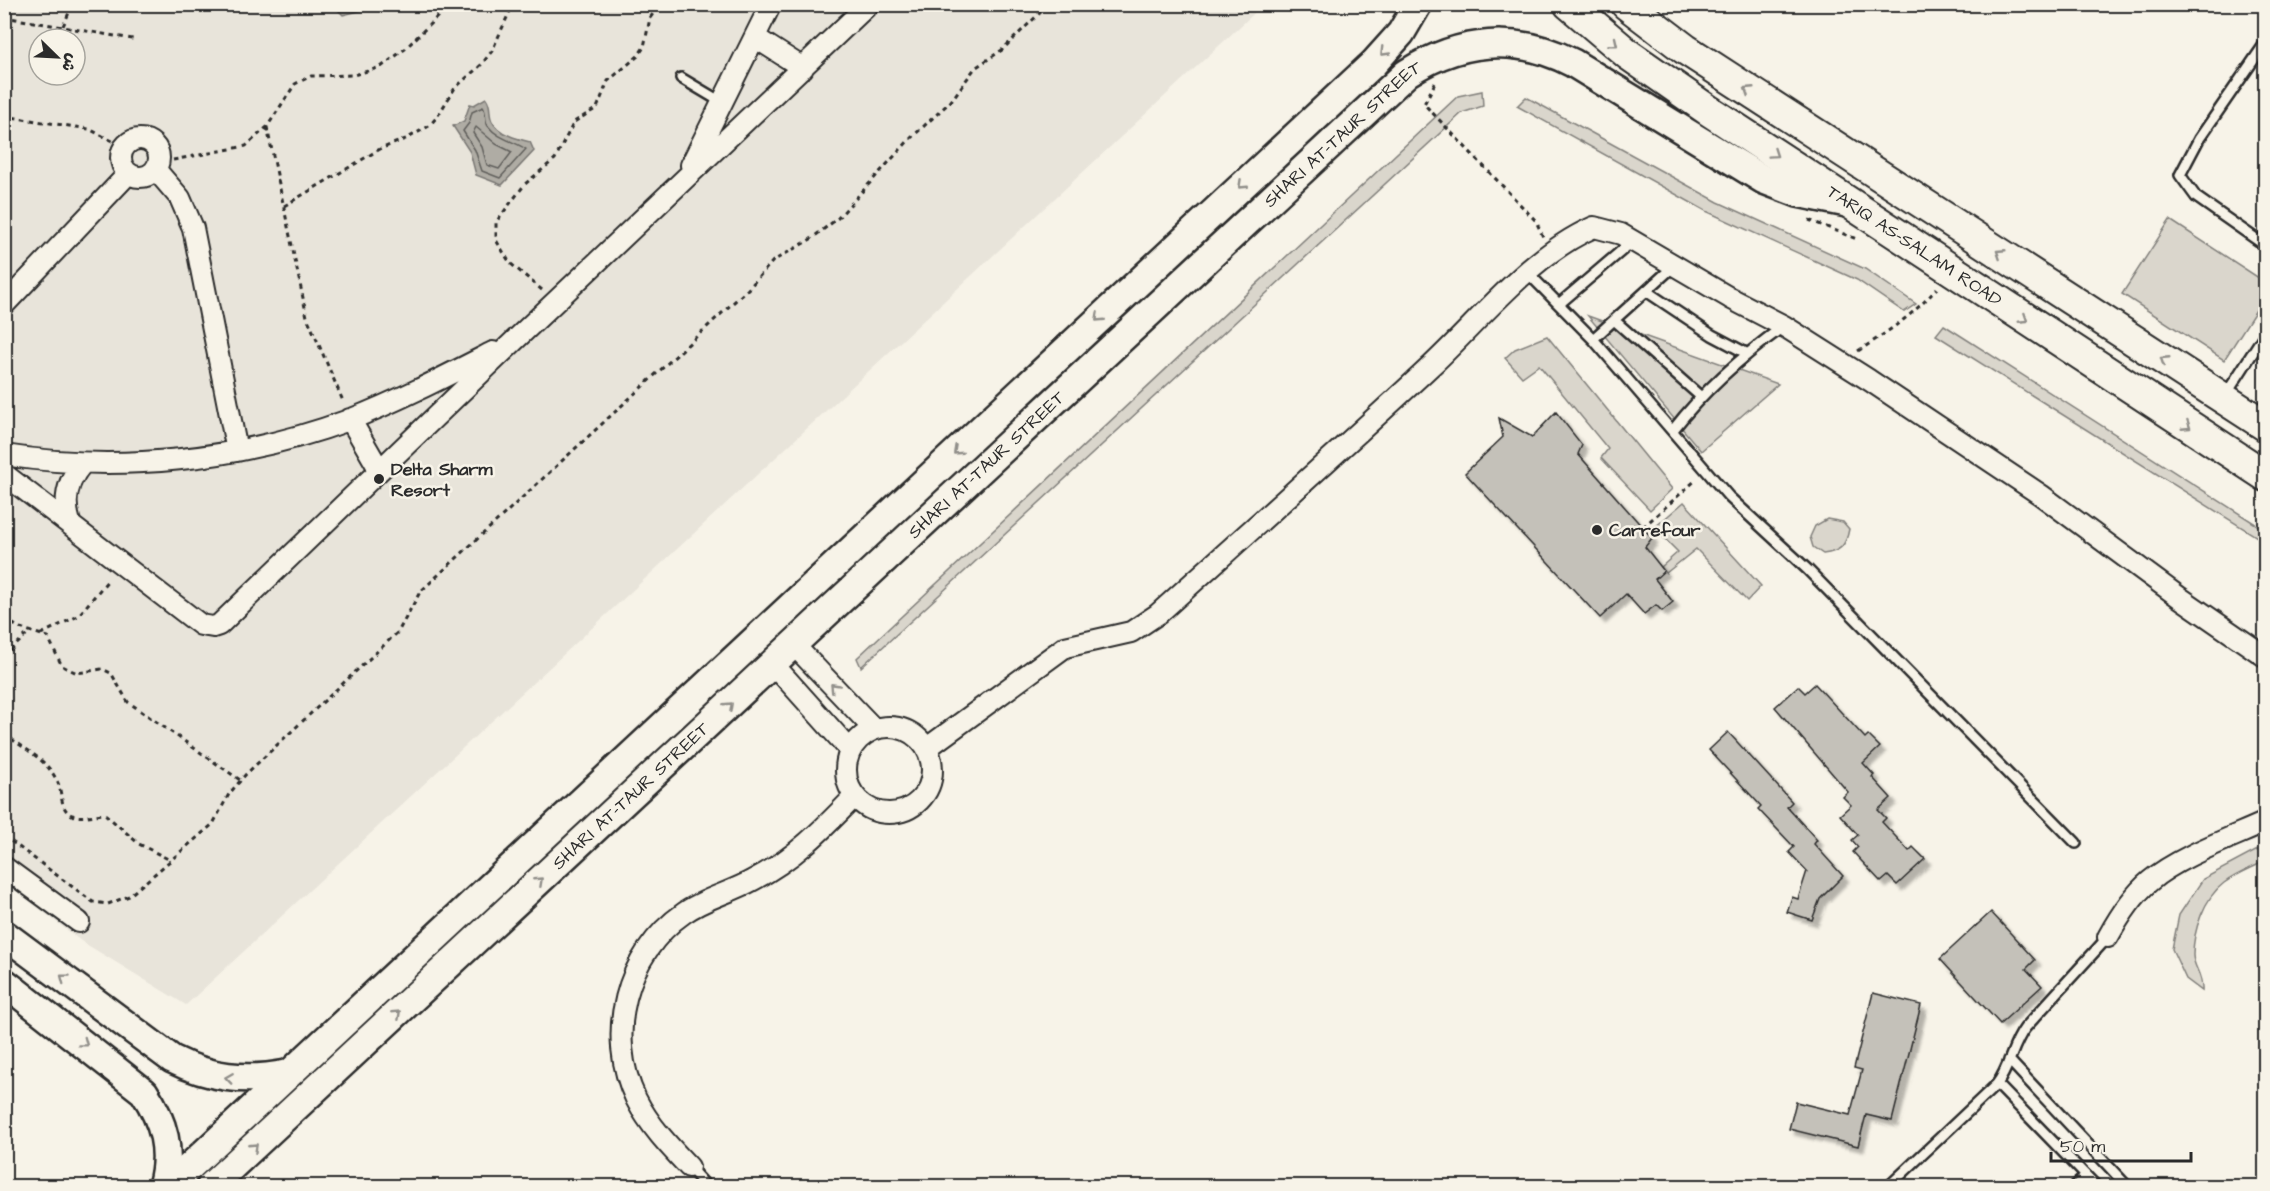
<svg xmlns="http://www.w3.org/2000/svg" width="2270" height="1191" font-family="'Architects Daughter','Playpen Sans Arabic',sans-serif">
<style>
.built{fill:#e8e4da;fill-rule:evenodd}
.green{fill:#dad6cc;stroke:#82807c;stroke-width:1.5}
.water{fill:#afaca4;stroke:#7a7874;stroke-width:1.5}
.lines{fill:none;stroke-linecap:round;stroke-linejoin:round}
.shore{stroke:#605f5b;stroke-width:1.5}
.building{fill:#c4c1b9;stroke:#2b2b2b;stroke-width:1.5;filter:url(#shadow)}
.lane-casing{stroke:#2b2b2b;stroke-width:14}
.street-casing{stroke:#2b2b2b;stroke-width:24}
.secondary-casing{stroke:#2b2b2b;stroke-width:32}
.primary-casing{stroke:#2b2b2b;stroke-width:34}
.path{stroke:#2b2b2b;stroke-width:3;stroke-dasharray:4.5 4.5;stroke-linecap:butt}
.lane{stroke:#f7f3e8;stroke-width:9}
.street{stroke:#f7f3e8;stroke-width:20}
.secondary{stroke:#f7f3e8;stroke-width:27}
.primary{stroke:#f7f3e8;stroke-width:30}
.oneway{stroke:#918f8a}
.poi-dot{fill:#2b2b2b;stroke:#f7f3e8;stroke-width:2}
.labels{text-anchor:middle;stroke-width:5;stroke-linejoin:round;paint-order:stroke}
.street-label{font-size:18px;fill:#2b2b2b;stroke:#f7f3e8}
.poi-label{font-size:18px;font-weight:bold;fill:#2b2b2b;stroke:#f7f3e8;text-anchor:start}
</style>
<defs>
<filter id="shadow"><feDropShadow dx="5.5" dy="5.5" stdDeviation="1.5" flood-color="#0004"/></filter>
</defs>
<rect width="100%" height="100%" fill="#f7f3e8"/>
<filter id="ink" filterUnits="userSpaceOnUse"><feTurbulence type="fractalNoise" baseFrequency=".0167" numOctaves="2"/><feDisplacementMap in="SourceGraphic" scale="12" xChannelSelector="R" yChannelSelector="G"/><feConvolveMatrix kernelMatrix="1 2 1 2 8 2 1 2 1" color-interpolation-filters="sRGB"/></filter>
<g filter="url(#ink)">
<path class="built" d="M4 5H1263L186 1005 81 941 5 882ZM39 39H75V75H39Z"/>
<path class="green" d="M1482 91 1483 106 1462 113 861 667 857 658 1458 96Z
M1526 97 1718 202 1865 269 1916 304 1904 312 1857 280 1706 211 1517 106Z
M2170 220 2265 282V296L2224 360 2122 294Z
M1588 316 1778 384 1701 451Z
M1944 325 2265 530V542L1936 335Z
M1547 336 1672 489 1650 510 1601 458 1608 449 1539 365 1522 377 1505 358 1515 349Z
M1684 502 1761 586 1747 601 1696 549 1666 573 1661 567 1678 552 1654 528Z
M1827 519 1843 522 1849 529C1846 546 1840 552 1823 554L1813 547 1810 537 1815 526Z
M2265 846V861C2252 868 2236 874 2224 883 2204 898 2193 931 2193 955 2193 967 2203 974 2202 991L2186 979 2172 949 2179 915 2203 879Z"/>
<path class="water" d="M333 5H369L363 10 343 15Z
M486 98C492 106 488 113 492 121 498 134 518 139 530 142L534 151 502 185 476 175 470 152 453 126 464 121 470 104 474 105Z"/>
<g class="lines">
<path class="shore" d="M483 107C487 113 484 120 488 126 498 139 514 141 526 149L500 178 482 171 475 150 463 131 469 123 472 112Z
M476 127 496 144 512 152 499 169 487 165 482 147 473 133Z"/>
</g>
<path class="building" d="M1556 412 1582 445 1578 454 1652 538 1645 547 1664 571 1655 579 1673 602 1662 611 1656 605 1644 614 1626 594 1600 618 1465 473 1503 437 1499 418 1532 437Z
M1815 684 1865 738 1868 735 1880 747 1863 763 1874 775 1872 777 1891 798 1878 810 1886 818 1882 822 1909 851 1913 847 1925 859 1897 885 1888 876 1881 882 1853 852 1858 847 1852 840 1858 835 1840 815 1851 805 1843 797 1848 792 1775 707 1798 686 1805 693Z
M1728 732 1792 802 1787 807 1817 840 1814 844 1843 876 1820 899 1812 920 1787 912 1792 897 1798 899 1807 871 1789 852 1794 847 1758 809 1761 806 1709 750Z
M1991 912 2035 960 2026 969 2042 986 2000 1024 1940 959Z
M1873 993 1921 1005 1892 1121 1866 1115 1858 1146 1789 1129 1796 1102 1850 1115 1862 1070 1854 1068Z"/>
<g class="lines">
<g class="lane-casing">
<path id="lane" d="M2266 42 2199 139 2180 175 2196 197 2266 246
M681 78 723 103
M1527 272 1593 339 1729 497 1808 570 2076 843
M1646 291 1712 335 1746 353
M1559 304 1633 241
M1614 320 1700 396
M1593 339 1675 265
M2225 396 2266 332
M1673 430C1705 389 1741 357 1784 326
M2009 1060 2127 1186
M1997 1084 2096 1186
M689 1167 706 1186
M1889 1186 1997 1084C2010 1067 2012 1045 2025 1028L2108 937
M2075 1186 2086 1176"/>
</g>
<g class="street-casing">
<path id="street" d="M756 38 803 68
M121 158a19 19 0 1 1 38 0a19 19 0 1 1-38 0Z
M691 165 771 4
M156 170 180 198 193 228 237 451
M4 305 128 174
M350 419 379 469
M4 455C119 473 240 460 349 420 398 401 446 376 493 352
M4 474 201 625 213 627 219 625 514 341 869 4
M71 525C62 501 67 481 83 463
M794 645 874 729
M773 664 850 750
M846 770a43 43 0 1 1 86 0a43 43 0 1 1-86 0Z
M927 748 1065 647 1131 632 1158 614C1250 531 1342 449 1432 365 1482 318 1532 254 1594 227L1621 234 1730 298 1784 326 1869 380 2041 495 2179 597 2266 657
M4 867 79 922
M2108 937C2119 917 2132 896 2150 881 2178 857 2231 838 2266 822
M689 1167C669 1146 649 1125 636 1099 605 1035 625 954 684 913 705 898 730 893 753 880 794 859 823 829 854 797"/>
</g>
<g class="secondary-casing">
<g id="secondary">
<path d="M4 934 172 1059C210 1078 245 1082 287 1074"/>
<path d="M4 982 144 1092C164 1122 172 1151 162 1186"/>
<path d="M169 1186 1374 63 1401 33 1418 4"/>
<path id="s1" d="M211 1186 1407 73C1460 39 1517 34 1573 63L1764 180 1798 193 1847 203"/>
</g>
</g>
<g class="primary-casing">
<g id="primary">
<path id="s2" d="M1569 4 1629 55 1708 110 2266 476"/>
<path d="M1626 4 1685 49 2266 426"/>
</g>
</g>
<path class="path" d="M4 17 133 39
M63 26 73 4
M1435 83 1424 104 1536 221 1543 237
M4 116 89 129 124 147
M267 127 307 317 343 401
M173 160 246 146 267 127 295 84 311 76 354 75 381 67 405 49 450 4
M284 206 380 149 408 138 429 126 437 117 455 88 481 65 492 51 513 4
M1809 220 1859 240
M542 290 510 263 496 240V222L525 184 555 159 574 122 597 108 608 81 638 56 644 47 650 18 660 4
M1858 351C1886 333 1915 314 1937 288
M1643 527 1696 480
M4 619 20 628 48 637 62 666 77 673 102 669 111 673 128 702 240 780
M41 634 78 616 109 579
M4 657 29 632
M4 734C23 748 47 759 57 781 63 792 59 809 72 815 82 819 95 814 105 814L139 844 170 860
M4 836 93 902 108 904 129 896 213 824 229 794 246 774 398 632 420 592 748 289 773 261 811 239 838 218 910 139 951 101 975 68 1002 50 1049 4"/>
<use href="#lane" class="lane"/>
<use href="#street" class="street"/>
<use href="#secondary" class="secondary"/>
<use href="#primary" class="primary"/>
</g>
<defs><path id="oneway-chevron" d="M-2-3.5L2.5 0L-2 3.5" fill="none" stroke-width="1.6" stroke-linecap="round" stroke-linejoin="round" transform="scale(1.5)"/></defs>
<g class="oneway">
<use href="#oneway-chevron" transform="translate(1614 43) rotate(39)"/>
<use href="#oneway-chevron" transform="translate(1384 52) rotate(134)"/>
<use href="#oneway-chevron" transform="translate(1748 90) rotate(-147)"/>
<use href="#oneway-chevron" transform="translate(1774 154) rotate(34)"/>
<use href="#oneway-chevron" transform="translate(1242 185) rotate(137)"/>
<use href="#oneway-chevron" transform="translate(2000 253) rotate(-147)"/>
<use href="#oneway-chevron" transform="translate(1099 318) rotate(137)"/>
<use href="#oneway-chevron" transform="translate(2024 319) rotate(33)"/>
<use href="#oneway-chevron" transform="translate(2164 360) rotate(-147)"/>
<use href="#oneway-chevron" transform="translate(2187 426) rotate(33)"/>
<use href="#oneway-chevron" transform="translate(957 451) rotate(137)"/>
<use href="#oneway-chevron" transform="translate(834 687) rotate(-134)"/>
<use href="#oneway-chevron" transform="translate(729 706) rotate(-43)"/>
<use href="#oneway-chevron" transform="translate(539 881) rotate(-43)"/>
<use href="#oneway-chevron" transform="translate(64 978) rotate(-143)"/>
<use href="#oneway-chevron" transform="translate(397 1014) rotate(-43)"/>
<use href="#oneway-chevron" transform="translate(84 1043) rotate(37)"/>
<use href="#oneway-chevron" transform="translate(229 1078) rotate(-172)"/>
<use href="#oneway-chevron" transform="translate(254 1147) rotate(-43)"/>
</g>
</g>
<g class="poi-dot">
<circle cx="379" cy="479" r="6"/>
<circle cx="1597" cy="530" r="6"/>
</g>
<g class="labels">
<g class="street-label">
<text dy="6" stroke="none"><textPath href="#s1" startOffset="1545">SHARI AT-TAUR STREET</textPath></text>
<text dy="6" stroke="none"><textPath href="#s2" startOffset="422">TARIQ AS-SALAM ROAD</textPath></text>
<text dy="6" stroke="none"><textPath href="#s1" startOffset="1059">SHARI AT-TAUR STREET</textPath></text>
<text dy="6" stroke="none"><textPath href="#s1" startOffset="573">SHARI AT-TAUR STREET</textPath></text>
</g>
<g class="poi-label">
<text x="391" y="475">Delta Sharm<tspan x="391" dy="21">Resort</tspan></text>
<text x="1609" y="536">Carrefour</text>
</g>
</g>
<rect width="2270" height="1191" fill="none" stroke="#f7f3e8" stroke-width="24"/>
<rect x="12" y="12" width="2246" height="1167" fill="none" stroke="#2b2b2b" stroke-width="2" filter="url(#ink)"/>
<g transform="translate(57 57) rotate(114)"><circle r="28" fill="#f7f3e8" stroke="#a5a39c" stroke-width="1.5"/>
<path d="M0-4.5L10 22L0 15L-10 22Z" fill="#2b2b2b"/>
<text y="-9" font-size="16" font-weight="bold" text-anchor="middle" fill="#2b2b2b">ش</text>
</g>
<path d="M2051 1152v9h140v-9" fill="none" stroke="#2b2b2b" stroke-width="3"/>
<text x="2060" y="1152" font-size="18" fill="#2b2b2b" stroke="#f7f3e8" stroke-width="4.5" paint-order="stroke">50 m</text>
</svg>
